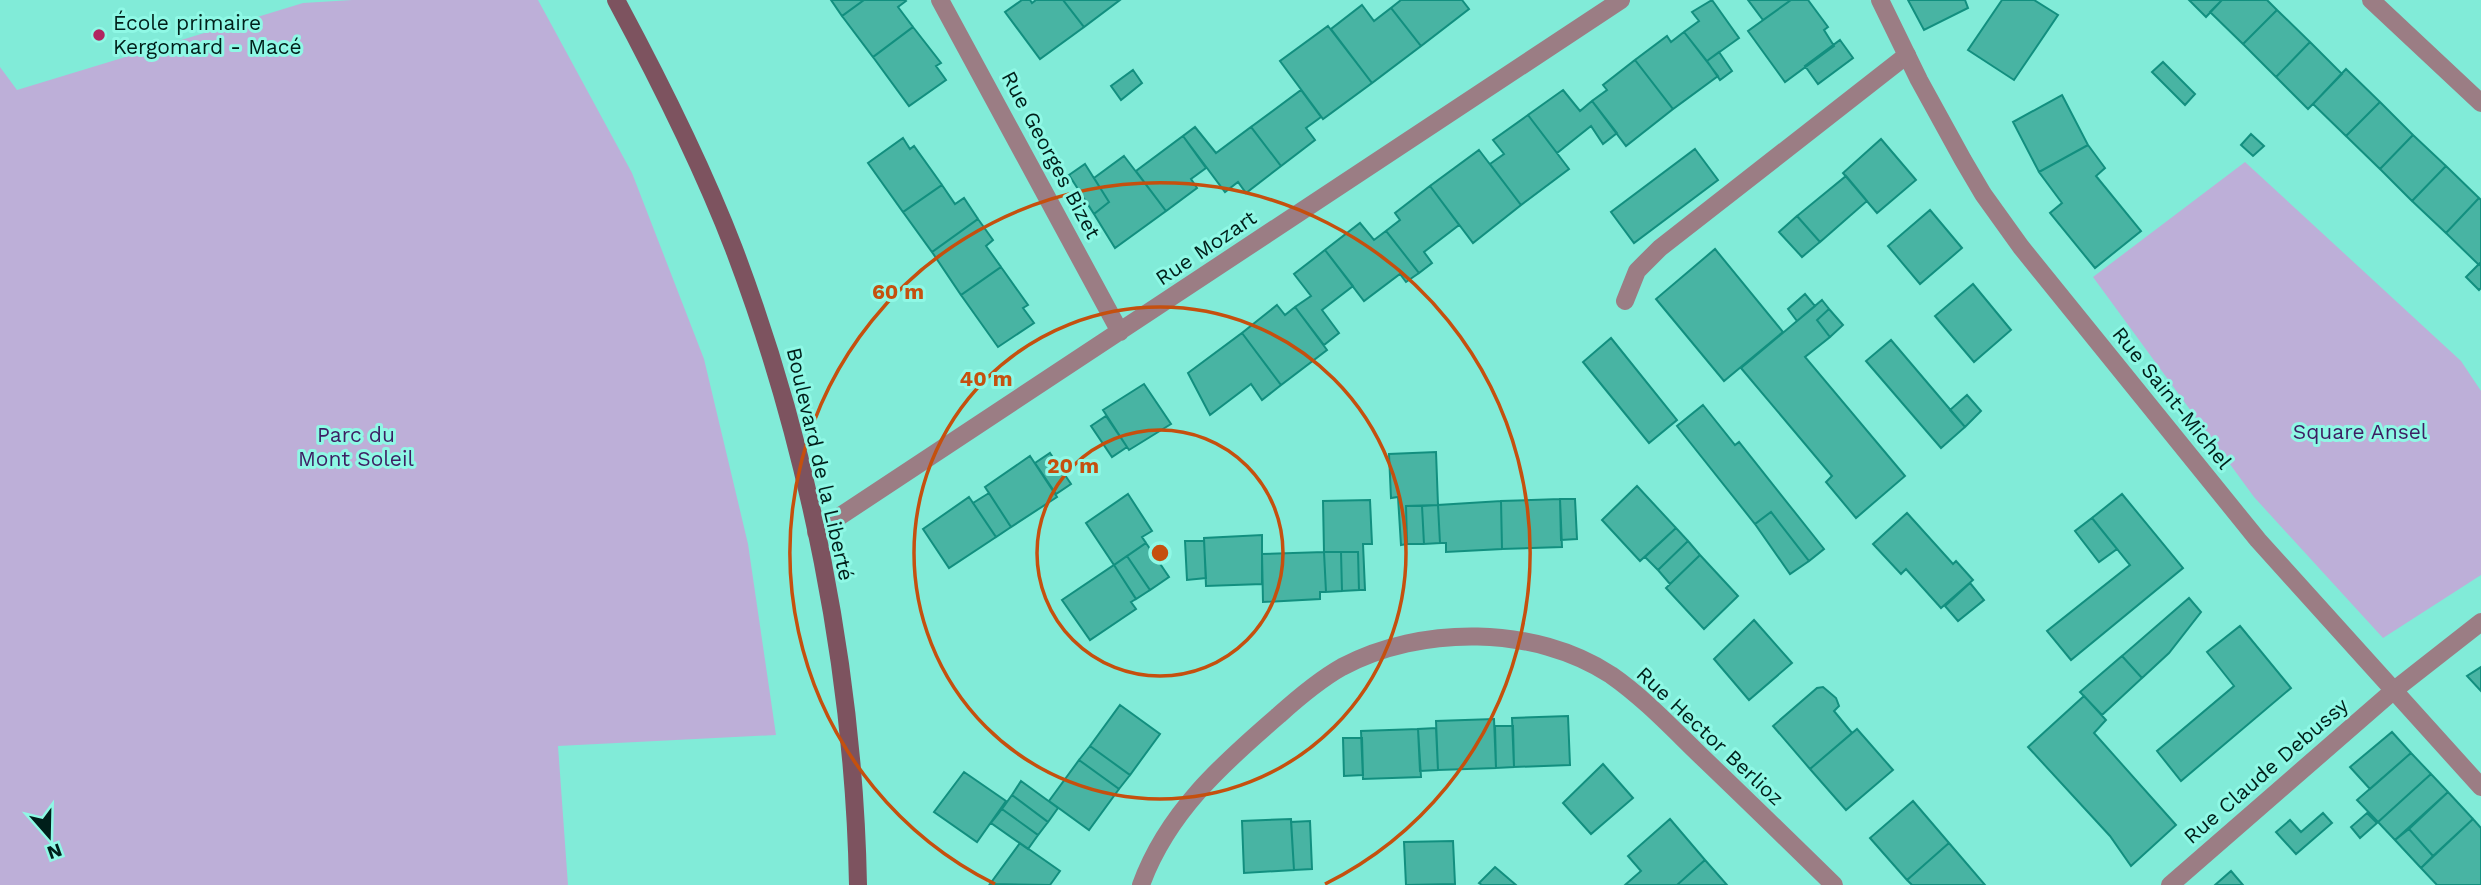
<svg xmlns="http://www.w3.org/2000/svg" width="2481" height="885" font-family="'Work Sans',sans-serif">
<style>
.green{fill:#bdafd8}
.building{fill:#48b4a3;stroke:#128f7f;stroke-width:2}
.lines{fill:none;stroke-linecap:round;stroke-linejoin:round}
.service{stroke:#9b7d84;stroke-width:18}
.minor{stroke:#9b7d84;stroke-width:18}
.secondary{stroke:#7d535f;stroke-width:18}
.ring{fill:none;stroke:#c5500e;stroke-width:3.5}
.poi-dot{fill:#b12560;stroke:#8ff8e5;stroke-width:2.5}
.labels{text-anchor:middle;stroke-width:6;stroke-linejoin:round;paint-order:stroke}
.poi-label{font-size:21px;fill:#001f1a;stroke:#8ff8e5;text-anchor:start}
.street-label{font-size:21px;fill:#001f1a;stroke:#8ff8e5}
.park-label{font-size:21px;fill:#3d1e62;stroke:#8ff8e5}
.centre{fill:#c5500e;stroke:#8ff8e5;stroke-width:3.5}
.ring-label{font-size:21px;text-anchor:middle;font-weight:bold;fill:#c5500e;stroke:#8ff8e5;stroke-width:6;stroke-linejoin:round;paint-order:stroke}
</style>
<rect width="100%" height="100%" fill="#81ebd8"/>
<path class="green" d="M352 0H538L632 173 704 359 748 544 776 735 558 746 568 885H0V67L17 90 303 3Z
M2245 162 2461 361 2481 391V575L2383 638 2254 497 2093 277Z"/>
<path class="building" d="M831 0H864L842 16Z
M864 0H905L906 1 898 7 913 27 873 57 842 16Z
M1022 0H1030L1032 3 1036 0H1063L1084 27 1040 59 1005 12Z
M1063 0H1120L1084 27Z
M1401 0H1462L1469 9 1421 46 1391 8Z
M1712 0 1739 38 1707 61 1684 32 1699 21 1692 12Z
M1748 0H1791L1763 20Z
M1791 0H1808L1828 27 1824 30 1834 46 1785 82 1748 31Z
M1908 0H1965L1968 8 1924 30Z
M2002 0H2034L2058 15 2014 80 1968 50Z
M2189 0H2222L2206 17Z
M2222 0H2267L2277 10 2243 44 2210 12Z
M1362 5 1374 21 1391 8 1421 46 1372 83 1331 29Z
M2277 10 2310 42 2276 77 2243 44Z
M1328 26 1372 83 1323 119 1280 61Z
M913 27 941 63 936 66 946 80 909 106 873 57Z
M1684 32 1718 76 1673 109 1635 60 1667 36 1671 42Z
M1840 40 1853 58 1818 84 1805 66Z
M2310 42 2342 74 2308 109 2276 77Z
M1719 52 1732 71 1720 80 1707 61Z
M1635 60 1673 109 1626 146 1592 101 1607 90 1603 85Z
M2163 62 2195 94 2185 105 2152 72Z
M2346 69 2380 102 2346 136 2313 104Z
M1133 70 1142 83 1121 100 1111 86Z
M1301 90 1321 117 1306 128 1315 140 1281 166 1251 127Z
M1563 90 1580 111 1592 101 1617 133 1603 144 1591 126 1557 153 1528 115Z
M2062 95 2088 145 2039 172 2013 122Z
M2380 102 2413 135 2380 169 2346 136Z
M1528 115 1569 169 1521 205 1490 164 1504 154 1493 140Z
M1195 127 1216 153 1251 127 1281 166 1246 193 1238 182 1225 192 1183 136Z
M2251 134 2264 146 2253 156 2241 145Z
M2413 135 2446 166 2412 201 2380 169Z
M1183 136 1206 168 1191 179 1197 188 1166 211 1136 171Z
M903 138 910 149 914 146 942 185 903 212 868 163Z
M1881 139 1916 180 1877 213 1843 173Z
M2088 145 2105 168 2096 176 2141 231 2095 268 2050 213 2062 203 2039 172Z
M1695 149 1718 180 1634 243 1611 212Z
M1479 150 1521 205 1473 243 1430 186Z
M1124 156 1166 211 1115 248 1094 214 1109 202 1094 178Z
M1085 164 1109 202 1094 214 1069 175Z
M2446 166 2479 198 2446 233 2412 201Z
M1846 176 1867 201 1820 242 1797 216Z
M942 185 955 204 964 198 978 219 932 252 903 212Z
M1430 186 1459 225 1424 252 1432 263 1419 273 1386 231 1400 220 1395 213Z
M2479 198 2481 200V262L2479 265 2446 233Z
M1930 210 1962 248 1920 284 1888 246Z
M1797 216 1820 242 1802 257 1779 232Z
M978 219 993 240 986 246 1001 267 961 295 932 252Z
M1360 223 1374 240 1386 231 1419 273 1406 282 1400 274 1364 301 1325 250Z
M1715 249 1783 332 1724 381 1656 299Z
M1325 250 1353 286 1322 310 1339 333 1324 345 1295 307 1311 296 1294 274Z
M2481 262V288L2479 290 2466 277Z
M1001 267 1028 305 1023 308 1034 323 998 347 961 295Z
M1973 284 2011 330 1974 362 1935 316Z
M1805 294 1815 306 1797 321 1788 309Z
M1822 300 1829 309 1817 320 1830 337 1805 357 1905 476 1856 518 1826 482 1832 476 1741 368Z
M1277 305 1285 315 1295 307 1327 350 1281 385 1242 333Z
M1829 309 1843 325 1830 337 1817 320Z
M1242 333 1281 385 1262 400 1251 384 1210 415 1188 373Z
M1611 338 1677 420 1649 443 1583 362Z
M1891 340 1965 427 1941 448 1866 361Z
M1144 384 1171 424 1129 450 1103 410Z
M1967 395 1981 411 1965 427 1950 410Z
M1703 405 1735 445 1739 442 1824 549 1809 561 1771 512 1755 524 1677 426Z
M1106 416 1127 447 1112 457 1091 426Z
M1436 452 1438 505 1406 506 1407 544 1401 545 1398 497 1391 498 1389 454Z
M1050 453 1071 484 1056 494 1035 463Z
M1030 456 1057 497 1011 527 985 487Z
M1637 486 1676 528 1640 561 1602 520Z
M989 493 1011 527 996 537 973 503Z
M1128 494 1152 531 1142 537 1146 543 1114 565 1086 523Z
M2122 494 2183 568 2071 660 2047 631 2130 565 2092 518Z
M969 497 996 537 949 568 923 529Z
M1560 499H1575L1577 539 1561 540Z
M1560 499 1562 547 1502 549 1501 501Z
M1370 500 1372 544H1363L1365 590H1359L1358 552H1324L1323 501Z
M1501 501 1502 549 1446 552V543H1440L1438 505Z
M1438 505 1440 543 1424 544 1422 506Z
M1406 506H1422L1424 544H1407Z
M1771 512 1809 561 1790 574 1755 524Z
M1907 513 1953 564 1956 561 1973 580 1941 608 1906 569 1901 574 1873 544Z
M2092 518 2117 549 2099 562 2075 531Z
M1676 528 1688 541 1658 570 1645 557Z
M1262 535V584L1206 586 1204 538Z
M1185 541H1204L1206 578 1187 580Z
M1688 541 1700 555 1670 584 1658 570Z
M1146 543 1169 577 1150 590 1127 556Z
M1324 552H1341L1342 591 1326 592Z
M1324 552 1326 592H1320V599L1263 602 1262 554Z
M1341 552H1358L1359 590 1342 591Z
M1700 555 1738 596 1704 629 1666 588Z
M1127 556 1150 590 1136 599 1114 565Z
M1114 565 1136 599 1131 602 1136 609 1090 640 1062 600Z
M1970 583 1984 600 1958 621 1945 606Z
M2189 598 2201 612 2169 653 2142 678 2122 656Z
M1754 620 1792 663 1749 700 1714 659Z
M2240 626 2291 688 2181 781 2157 751 2234 686 2207 652Z
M2122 656 2142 678 2102 715 2080 692Z
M2481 667V691L2467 676Z
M1823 687 1836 698 1839 706 1834 711 1852 733 1810 769 1773 726 1817 688Z
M2084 696 2106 720 2094 733 2176 825 2131 866 2110 836 2028 747Z
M1120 705 1160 734 1130 775 1090 746Z
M1568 716 1570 765 1514 767 1512 718Z
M1494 719 1496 768 1438 770 1436 721Z
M1495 726H1513L1514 767 1496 768Z
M1436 728 1438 770 1420 771 1418 729Z
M1418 729 1421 777 1363 779 1361 731Z
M1857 729 1893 770 1846 810 1810 769Z
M2392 732 2411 753 2370 789 2350 767Z
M1343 738H1362L1363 775 1344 776Z
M1090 746 1130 775 1119 789 1079 760Z
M2411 753 2431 774 2378 822 2357 800Z
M1079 760 1119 789 1089 830 1049 801Z
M1603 764 1633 798 1591 834 1563 803Z
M964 772 1006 801 977 842 934 812Z
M2431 774 2448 792 2395 840 2378 822Z
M1021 781 1058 808 1048 822 1012 795Z
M2448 792 2473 819 2433 856 2409 829Z
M1012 795 1048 822 1038 835 1002 809Z
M1913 801 1949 843 1907 880 1870 838Z
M1002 809 1038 835 1028 849 991 823Z
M2323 813 2332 823 2296 854 2276 832 2290 820 2301 832Z
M2367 813 2377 823 2360 838 2351 827Z
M1291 819 1294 870 1244 873 1242 821Z
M1670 819 1705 860 1677 885H1625L1641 871 1628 856Z
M2473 819 2481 828V885H2437L2421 868Z
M1310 821 1312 869 1294 870 1291 822Z
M2409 829 2433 856 2421 868 2395 840Z
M1453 841 1455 884 1406 885 1404 842Z
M1020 843 1060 871 1050 885 990 884Z
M1949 843 1985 885H1912L1907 880Z
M1705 860 1727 885H1677Z
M1495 867 1516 885H1482L1479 883Z
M2231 871 2243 885H2215Z"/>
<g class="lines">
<path class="service" d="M1625 301 1637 271 1660 248 1907 55"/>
<path class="minor" d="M940 0 1120 332
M1880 0 1919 80 1963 160 1983 194 2021 247 2258 540 2481 787
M2371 0 2481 103
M816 532 1621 0
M1141 885C1167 813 1222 764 1279 715 1299 697 1319 680 1342 667 1421 625 1535 625 1611 675 1644 698 1672 728 1701 756 1746 799 1790 842 1834 885
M2170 885 2393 691 2481 622"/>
<path class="secondary" d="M616 0C659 80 701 163 734 249 809 447 854 672 858 885"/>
</g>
<g class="ring">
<circle cx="1160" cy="553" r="123"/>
<circle cx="1160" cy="553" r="246"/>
<path d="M995 884A370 370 0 1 1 1325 884"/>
</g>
<circle class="poi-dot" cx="99" cy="35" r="7"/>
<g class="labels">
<g class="poi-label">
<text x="113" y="30">École primaire<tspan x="113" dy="24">Kergomard - Macé</tspan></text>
</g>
<g class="street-label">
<text transform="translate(1051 155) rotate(62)" y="7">Rue Georges Bizet</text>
<text transform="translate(1206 248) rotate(-34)" y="7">Rue Mozart</text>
<text transform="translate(2172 398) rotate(51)" y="7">Rue Saint-Michel</text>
<text transform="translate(820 464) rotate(77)" y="7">Boulevard de la Liberté</text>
<text transform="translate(1710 736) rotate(43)" y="7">Rue Hector Berlioz</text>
<text transform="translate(2266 771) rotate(-41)" y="7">Rue Claude Debussy</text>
</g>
<g class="park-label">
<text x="2360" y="439">Square Ansel</text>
<text x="356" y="442">Parc du<tspan x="356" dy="24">Mont Soleil</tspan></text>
</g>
</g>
<circle cx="1160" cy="553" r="10" class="centre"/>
<g class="ring-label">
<text x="898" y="299">60 m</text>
<text x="986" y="386">40 m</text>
<text x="1073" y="473">20 m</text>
</g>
<g transform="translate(49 836) rotate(160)" stroke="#8ff8e5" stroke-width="5" paint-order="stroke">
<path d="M0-5L12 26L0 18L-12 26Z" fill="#001f1a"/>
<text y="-10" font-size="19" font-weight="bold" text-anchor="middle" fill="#001f1a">N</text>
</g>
</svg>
